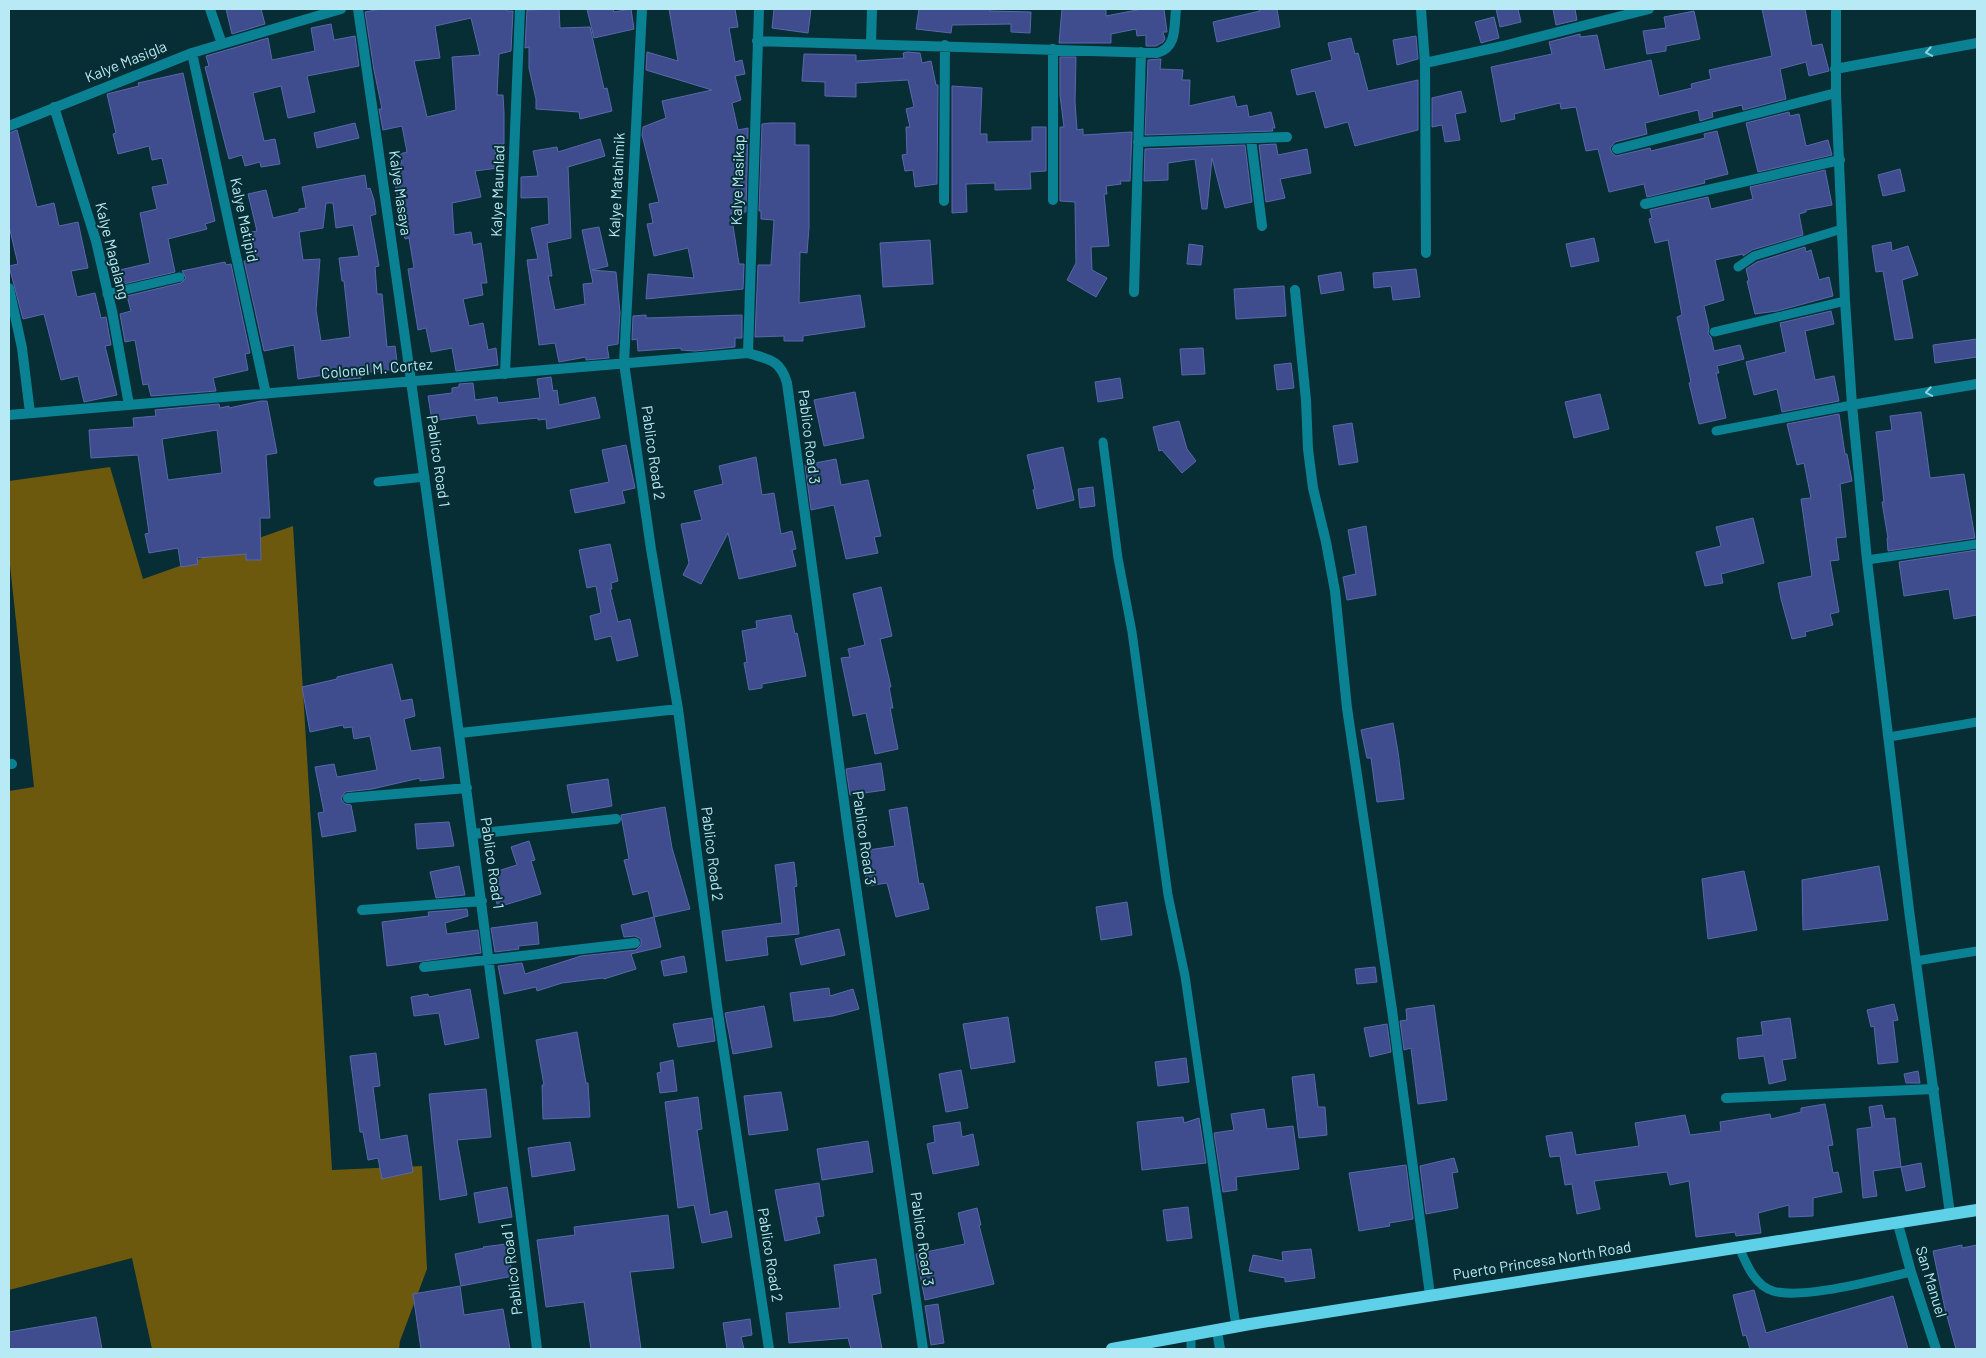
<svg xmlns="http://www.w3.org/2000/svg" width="1986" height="1358" font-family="Barlow,sans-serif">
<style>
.forest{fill:#6d590d}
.building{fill:#3f4d8e;stroke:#5868ab;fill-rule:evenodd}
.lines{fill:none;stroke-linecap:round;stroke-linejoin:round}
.service{stroke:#0a8294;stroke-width:9}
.minor{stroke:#0a8294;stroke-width:10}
.tertiary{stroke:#0a8294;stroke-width:10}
.primary{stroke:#5ed1e8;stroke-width:12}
.oneway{stroke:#8cd0dd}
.labels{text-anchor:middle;stroke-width:4;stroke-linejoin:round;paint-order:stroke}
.street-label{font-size:15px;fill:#b8eaf5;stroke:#082e35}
</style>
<rect width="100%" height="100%" fill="#082e35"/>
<path class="forest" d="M110 467 143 579 293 526 332 1170 422 1166 427 1269 400 1341 399 1349H152L132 1258 9 1290V791L34 787 9 556V481Z"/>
<path class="building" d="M226 9H261L265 24 232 34Z
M381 9H506L507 11H513L511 51 499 54 497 95H503L504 113V144H494L498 168 475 171 481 197 452 203 454 235 471 232 473 245 481 243 487 283H481L483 295 463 299 469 326 483 323 488 350 496 348 498 365 456 371 452 348 431 352 426 328 418 330 408 269 414 268 409 238 405 239 395 183 397 182 395 164 402 163 400 154 407 152 402 126 383 130 379 109H382L374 70 365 12ZM471 18 480 55 452 57 456 110 427 117 414 61 440 58 435 26Z
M559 9 560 28 590 27 604 89 607 88 612 111 580 119 579 112 536 109V99L529 68V47L525 48 527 10Z
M587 9H613L614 12 631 9 634 29 594 38Z
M669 9H735L738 27 729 28 735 62 742 60 745 74 735 76 741 100 732 103 738 130 748 128 746 212 731 213 739 264H744L743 289 646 299 648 274 694 278 688 248 654 256 647 224 653 223 649 204 659 202 642 135 643 127 666 118 662 101 712 90 646 70 647 52 678 61Z
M774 9H811L808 33 772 28Z
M919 9H990V11L1031 12 1030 33 1011 32V24L952 25 951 33 916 29Z
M1062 9H1106V16L1142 9H1164L1167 32H1163L1165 39 1163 42 1156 46H1146V35L1137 36 1136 29 1111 34V43H1059Z
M1259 9H1277L1280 27 1217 42 1213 22 1260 11Z
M1496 9H1518L1521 22 1500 27Z
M1553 9H1575L1577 20 1556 25Z
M1762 9H1805L1812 46 1822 44 1829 71 1809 76 1806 62 1780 69 1786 99 1743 110 1742 105 1712 112 1713 117 1700 121 1698 110 1645 123 1647 134 1615 142 1610 148 1612 153 1616 156 1650 148 1651 151 1705 138 1704 134 1717 131 1728 174 1704 180 1705 183 1647 197 1644 184 1609 192 1598 149 1586 151 1576 107 1561 109 1560 103 1514 114 1515 119 1501 122 1491 67 1552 54 1549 42 1580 34V37L1597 35 1605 70 1651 60 1659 96 1692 88 1691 84 1711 79 1709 70 1772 56Z
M1694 11 1700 39 1666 46V51L1647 54 1643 31 1666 28 1664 17Z
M1494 17 1499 38 1481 43 1475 22Z
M331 24 334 40 355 36 359 66 307 76 315 112 288 118 281 86 253 93 264 141 275 139 280 164 261 167 260 162 245 166 242 155 229 159 205 67 209 66 206 56 268 38 272 60 315 51 311 28Z
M1416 36 1418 59 1397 65 1393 40Z
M1351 38 1355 54 1358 53 1368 91 1418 80V130L1355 146 1348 122 1325 128 1315 91 1297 95 1291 70 1332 60 1328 43Z
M907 52 920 53 922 63 931 61 936 85H938L937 184 915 187 913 170 905 171 902 155 907 154 906 127H910L906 109 914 107 908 80 856 83V97L825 96V82L802 81 804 54 856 55V61L904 58 903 53Z
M1060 57H1076L1075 102 1077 130 1083 129V135L1132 132 1130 181H1120L1121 184 1106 186 1107 194H1104L1109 246 1091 247 1092 270 1107 278 1096 297 1067 280 1076 263 1075 202 1060 201V127H1064L1060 95Z
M1161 59 1160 69 1183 70 1182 80H1190L1189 106 1234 96 1237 107 1247 105 1249 117 1271 112 1275 128H1272L1273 131 1145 135 1148 60Z
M183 73 215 221 205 224 207 229 168 239 175 272 115 286 111 272 150 263 140 213 157 209 152 187 168 184 162 158 152 160 149 146 118 154 113 134 116 133 107 94 139 86 138 83Z
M952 86 982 88 980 134H987V142L1032 141V127H1046V171L1030 172 1031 189 995 190V183L966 184 967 212 952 213Z
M1461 91 1466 112 1455 114 1460 140 1445 142 1442 125 1432 127V98Z
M1789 112 1790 116 1799 114 1806 146 1828 140 1832 155 1758 172 1746 123Z
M355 123 359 138 317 148 314 133Z
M770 123H795V145H809V228L807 253 800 252 799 303 860 295 865 327 803 336V341H784V336L755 337 758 265H771L774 220 761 219V211H759L762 124Z
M17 130 37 207 54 203 59 226 78 222 88 268 71 271 77 297 95 293 101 318 106 317 111 345 105 346 117 395 84 402 78 376 61 380 44 314 23 319 9 266 18 264 9 226V133Z
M600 139 605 156 568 167 571 238 547 243 552 276H548L555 310 585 304 583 284 593 283 582 230 599 227 608 266 592 270 616 272 620 313 618 344 607 346 609 358 586 360V357L559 362 555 343 539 345 527 260 538 259 531 228 549 224 548 197 521 198V177L538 176 533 151 557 147 558 152Z
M1276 144 1278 155 1307 149 1311 173 1280 179 1285 198 1266 202 1259 145Z
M1245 145 1252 202 1225 208 1212 158 1207 209H1202L1195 159 1168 163V180L1144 181 1145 149Z
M1900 169 1905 191 1883 196 1878 175Z
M1825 170 1832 205 1806 210V212L1799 214 1803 235 1752 250 1743 256V254L1715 260 1724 300 1704 306 1709 328 1708 334 1711 337 1714 351 1740 345 1744 359 1717 366 1719 373H1716L1726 418 1699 424 1689 383 1691 382 1677 317 1682 315 1668 240 1655 243 1649 219 1652 218 1650 210 1708 197 1711 209 1753 199 1750 187Z
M365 175 367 189 370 188 374 200 376 214 370 216 379 266 375 267 377 294H382L387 347 395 346 398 369 361 373V378L339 380 338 373 298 379 294 345 264 351 244 261 252 259 247 233 257 231 248 194 266 190 273 218 299 212V209L306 208 302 187ZM326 203H333L336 228 353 225 359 256 339 258 342 281H344L350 337 321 341 316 310 320 259 303 260 299 232 323 228Z
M1594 238 1599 261 1571 267 1566 244Z
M930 240 933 284 883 287 880 243Z
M1891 242 1892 251 1908 246 1918 275 1902 280 1913 338 1895 340 1883 271 1876 272 1872 246Z
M1189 244 1203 246 1201 265 1187 264Z
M1805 247 1806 252 1811 250 1819 280 1829 277 1833 296 1777 311 1755 314 1747 281H1749L1746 269 1757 262Z
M225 262 226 265 231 264 250 353 245 354 248 370 213 378 216 391 151 396 148 384 143 385 135 340 125 342 120 314 131 311 127 296 181 283 186 278 182 271Z
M1416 269 1420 297 1393 300 1391 286 1374 288 1373 273Z
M1341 272 1344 290 1321 294 1318 276Z
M1284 286 1286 316 1236 319 1234 289Z
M1831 311 1834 324 1805 331 1815 380 1834 376 1839 401 1782 412 1777 389 1754 395 1746 362 1786 352 1780 323Z
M646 315V318L742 315V338H735V347L695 351 681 350V348L638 351 637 339 632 340 633 316Z
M1977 339V357L1935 363 1933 345Z
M1203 348 1205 374 1182 375 1180 349Z
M1291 363 1294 388 1277 390 1274 365Z
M551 377 553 391 557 390 559 405 595 397 600 418 547 429 546 419 538 420V418L478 424 476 415 432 421 428 396 452 393V388L459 387V384L473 383 475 400 497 397 498 403 540 398 537 379Z
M1120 378 1123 398 1098 402 1095 382Z
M855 392 864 438 824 446 814 400Z
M1600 394 1609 429 1574 438 1565 402Z
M261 401H267L277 453 266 455 270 518H260L261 560H246V554L197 558 198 564 181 567 178 548 149 553 145 534 149 533 138 455 91 458 89 430 134 427 133 418 156 416 155 410 219 404 220 408 229 406V408ZM217 430 222 473 168 480 162 439Z
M1921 412 1930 478 1964 474 1975 538 1888 551 1887 538H1888L1882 502H1884L1876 432 1892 430 1890 416Z
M1839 414 1845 454H1847L1852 481 1840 484 1846 537 1836 538 1839 560 1830 561 1839 612 1830 614 1833 625 1805 632 1806 636 1792 639 1781 599 1778 583 1812 576 1801 499 1811 498 1804 463 1797 465 1787 424Z
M1179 421 1187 449 1196 461 1182 473 1162 450 1159 451 1153 427Z
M1352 423 1358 462 1339 465 1333 426Z
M626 445 635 488 622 491 625 503 575 513 570 490 609 482 602 450Z
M1063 447 1074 500 1037 509 1033 490 1035 489 1027 455Z
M756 457 762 495 774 493 781 534 792 531 796 549 792 550 796 566 739 579 728 533 701 584 683 575 689 563 681 524 702 520 694 491 723 484 719 466Z
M836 459 841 485 868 480 881 536 874 537 878 553 846 559 834 505 811 510 805 465Z
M1093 487 1095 506 1080 508 1078 489Z
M1753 518 1764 563 1721 574 1723 583 1705 586 1696 552 1721 546 1716 527Z
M1366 526 1376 595 1347 600 1343 577 1356 574 1348 530Z
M610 544 618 581 611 583 612 589H610L618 622 630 619 638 656 617 661 611 636 595 640 590 616 601 613 596 586 587 588 579 550Z
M1977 550V615L1954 619 1949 589 1904 596 1899 562Z
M881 587 892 636 880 639 891 687H889L893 708H890L898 749 875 754 866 713 853 716 841 658 850 657 848 649 865 645 853 594Z
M791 615 795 634 797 633 806 676 762 684V688L749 690 744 663 747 662 742 631 757 628 756 621Z
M392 664 401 701 412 699 415 716 404 719 411 751 440 747 444 778 420 781V778L372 789 345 792 341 799 345 804 351 805 356 831 322 837 318 813 324 812 315 767 334 764 337 777 377 770 370 736 354 739 352 727 344 728 343 725 310 732 302 687 337 679V677Z
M1393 723 1398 752 1404 799 1377 802 1371 758H1367L1361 730Z
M881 763 885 790 850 795 846 769Z
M608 779 612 806 572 813 567 785Z
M665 807 672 848 690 909 654 917 648 891 633 895 624 860 629 859 621 815Z
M907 807 919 884 923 883 929 909 896 917 887 883 867 886 862 851 895 846 889 810Z
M449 822 454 846 417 849 415 824Z
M529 841 535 860 531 861 541 894 498 907 488 874 517 865 511 847Z
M794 862 797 886 794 887 799 934 766 937 768 955 726 961 722 931 782 923 775 865Z
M459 866 465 895 436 898 430 872Z
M1879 866 1888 920 1803 930 1802 880Z
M1744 871 1757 930 1708 939 1702 879Z
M1127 902 1132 935 1101 940 1096 907Z
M467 909 468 916 445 923 447 934 478 930 481 953 387 966 382 922 429 916 428 912Z
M654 917 661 947 631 954 636 969 604 979 603 978 562 983 537 991 536 987 504 994 498 966 522 963 525 974 581 956 636 950 641 945V939L635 936 624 937 621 925Z
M537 922 539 944 518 946 519 949 495 952 491 928Z
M839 929 845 955 801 965 795 939Z
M684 956 687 972 664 976 661 961Z
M1375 967 1377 982 1357 984 1355 969Z
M829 988 830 996 853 989 859 1009 833 1016 794 1021 790 993Z
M470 989 479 1038 445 1045 439 1013 414 1016 411 997 428 994 429 997Z
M1894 1004 1898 1020 1893 1021 1898 1062 1878 1064 1874 1026 1871 1027 1867 1010Z
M1434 1005 1447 1100 1418 1104 1411 1048 1404 1050 1400 1021 1407 1020 1406 1009Z
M764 1006 772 1047 733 1054 725 1013Z
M1008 1017 1015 1062 971 1069 963 1024Z
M712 1018 715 1041 678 1047 673 1024Z
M1790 1018 1796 1058 1782 1060 1786 1080 1769 1084 1764 1056 1739 1059 1737 1038 1763 1035 1761 1022Z
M1387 1024 1391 1052 1370 1057 1364 1028Z
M577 1032 586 1083H588L590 1117 543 1119 542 1085H544L536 1040Z
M376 1053 380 1086 373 1087 380 1140 407 1135 413 1172 382 1179 378 1158 368 1160 363 1132H360L350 1056Z
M1186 1058 1189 1082 1158 1086 1155 1062Z
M673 1060 677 1091 660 1093 657 1073 661 1072 660 1063Z
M961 1070 968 1108 946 1112 939 1074Z
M1918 1071 1920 1083H1906L1904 1074Z
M1314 1074 1318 1107H1325L1327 1135 1299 1138 1292 1077Z
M486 1089 491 1137 457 1140 467 1195 440 1200 429 1094Z
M781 1092 788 1130 749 1135 744 1096Z
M698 1097 702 1129 697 1130 710 1215 727 1211 732 1237 702 1243 694 1205 678 1208 665 1102Z
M1825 1104 1833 1145 1828 1146 1833 1173 1838 1172 1842 1192 1813 1198V1216L1789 1217V1205L1758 1213 1761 1233 1736 1236 1735 1232 1696 1237 1689 1181 1670 1185 1667 1172 1594 1181 1600 1209 1577 1214 1572 1184 1565 1185 1560 1156 1550 1157 1546 1136 1572 1132 1576 1155 1639 1146 1635 1123 1685 1115 1690 1135 1721 1131 1720 1122 1770 1114 1771 1119 1801 1112V1108Z
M1882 1105 1885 1119 1895 1118 1901 1167 1921 1163 1925 1187 1906 1191 1901 1167 1873 1171 1877 1196 1863 1198 1857 1129 1872 1127 1869 1107Z
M1264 1109 1267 1129 1293 1126 1299 1169 1236 1177 1237 1190 1223 1192 1214 1133 1234 1130 1231 1114Z
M1183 1117 1184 1123 1199 1118 1206 1163 1142 1170 1137 1122Z
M960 1122 962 1137 973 1134 979 1165 933 1174 927 1144 935 1142 933 1126Z
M868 1141 873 1172 822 1180 817 1149Z
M570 1142 575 1170 532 1177 528 1148Z
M1454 1158 1458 1172 1452 1173 1458 1208 1426 1214 1420 1166Z
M1406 1165 1413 1219 1389 1223 1390 1226 1359 1231 1349 1173Z
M819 1183 824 1216 816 1217 820 1233 785 1241 775 1190Z
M507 1187 512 1217 479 1223 474 1193Z
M1188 1207 1192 1238 1167 1241 1163 1210Z
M977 1208 981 1225H979L994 1284 925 1300 916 1254 965 1244 958 1213Z
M668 1215 674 1268 630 1272 641 1349H591L584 1302 546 1307 537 1240 575 1235 574 1227Z
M506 1244 513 1276 461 1286 455 1254 484 1248 483 1247Z
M1962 1245V1248L1977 1245V1349H1956L1945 1309 1933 1251Z
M1311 1249 1315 1278 1285 1282V1278L1249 1271 1253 1255 1283 1261 1282 1252Z
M876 1259 881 1293 872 1295 882 1349H851L848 1338 789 1343 786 1313 840 1308 834 1265Z
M460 1286 464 1315 503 1309 510 1349H421L413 1294Z
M1754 1290 1766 1333 1893 1296 1908 1349H1750L1746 1335 1743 1336 1733 1295Z
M938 1304 944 1343 931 1345 925 1306Z
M96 1317 102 1349H9V1332Z
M750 1319 752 1335 741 1337 744 1349H727L723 1323Z"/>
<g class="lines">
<path class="service" d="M1738 267 1754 256 1842 229
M107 294 180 277
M1714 332 1845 301
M1716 431 1852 405
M1103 442 1118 558 1132 632 1168 895 1185 976 1236 1326
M378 482 425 477
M1867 560 1977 544
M1889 737 1977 722
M1916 961 1977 951
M1739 1247C1746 1263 1754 1285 1773 1291 1803 1300 1878 1279 1911 1272
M1191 1349V1335"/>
<path class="minor" d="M358 9C423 455 483 902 537 1349
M642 9 624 363 651 549 678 709 717 1006 769 1349
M1421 9 1425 63 1426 253
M757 41 1157 53C1177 48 1174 27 1176 9
M871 43 872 9
M222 44 341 9
M192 53 266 394
M1425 63 1503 46 1649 9
M1835 69 1977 43
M54 107 96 241 112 311 129 405
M9 126 192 53 222 44 210 9
M1251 139 1262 226
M1138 142 1287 137
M1617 149 1836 93
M1053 200V49
M944 201 945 45
M1645 204 1840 160
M9 288 22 348 30 413
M1295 290 1306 400 1308 449 1313 488 1326 542 1335 591 1347 708 1392 1010 1430 1295
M1134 292 1141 52
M748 353 759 9
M505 374 520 9
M1852 405 1977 384
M9 415 748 353C769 360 780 359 787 383L849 838 923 1349
M460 733 678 709
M9 764H12
M348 798 467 788
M473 834 616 819
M362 910 482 901
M424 967 635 943
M1726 1098 1934 1089
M1898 1224 1911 1272 1936 1349
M1217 1331 1220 1349"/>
<path class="tertiary" d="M1836 9V93L1845 301 1852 405 1867 560 1909 910 1950 1214"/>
<path class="primary" d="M1112 1349 1250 1324 1977 1210"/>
</g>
<defs><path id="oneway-chevron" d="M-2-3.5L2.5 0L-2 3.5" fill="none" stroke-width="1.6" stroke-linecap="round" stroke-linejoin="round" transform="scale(1.25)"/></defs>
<g class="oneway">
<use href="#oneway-chevron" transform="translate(1929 52) rotate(170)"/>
<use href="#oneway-chevron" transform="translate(1929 392) rotate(170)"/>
</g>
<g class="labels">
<g class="street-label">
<text transform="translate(126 62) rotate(-22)" y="5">Kalye Masigla</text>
<text transform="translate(738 180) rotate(-88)" y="5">Kalye Masikap</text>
<text transform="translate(617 185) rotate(-87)" y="5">Kalye Matahimik</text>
<text transform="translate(498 191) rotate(-88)" y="5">Kalye Maunlad</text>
<text transform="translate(400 193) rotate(82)" y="5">Kalye Masaya</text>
<text transform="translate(244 220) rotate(78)" y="5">Kalye Matipid</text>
<text transform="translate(112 251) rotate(76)" y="5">Kalye Magalang</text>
<text transform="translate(377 369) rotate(-5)" y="5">Colonel M. Cortez</text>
<text transform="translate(809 437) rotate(83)" y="5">Pablico Road 3</text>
<text transform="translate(653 453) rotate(82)" y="5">Pablico Road 2</text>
<text transform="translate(438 461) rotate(82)" y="5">Pablico Road 1</text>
<text transform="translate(864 838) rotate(82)" y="5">Pablico Road 3</text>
<text transform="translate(712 854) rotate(83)" y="5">Pablico Road 2</text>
<text transform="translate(492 863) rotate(82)" y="5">Pablico Road 1</text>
<text transform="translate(922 1239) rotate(82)" y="5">Pablico Road 3</text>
<text transform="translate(770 1255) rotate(81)" y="5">Pablico Road 2</text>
<text transform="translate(1542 1261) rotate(-9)" y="5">Puerto Princesa North Road</text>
<text transform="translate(512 1269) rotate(-97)" y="5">Pablico Road 1</text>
<text transform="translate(1931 1282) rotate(73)" y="5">San Manuel</text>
</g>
</g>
<rect width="1986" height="1358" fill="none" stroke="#b8eaf5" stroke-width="20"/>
</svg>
